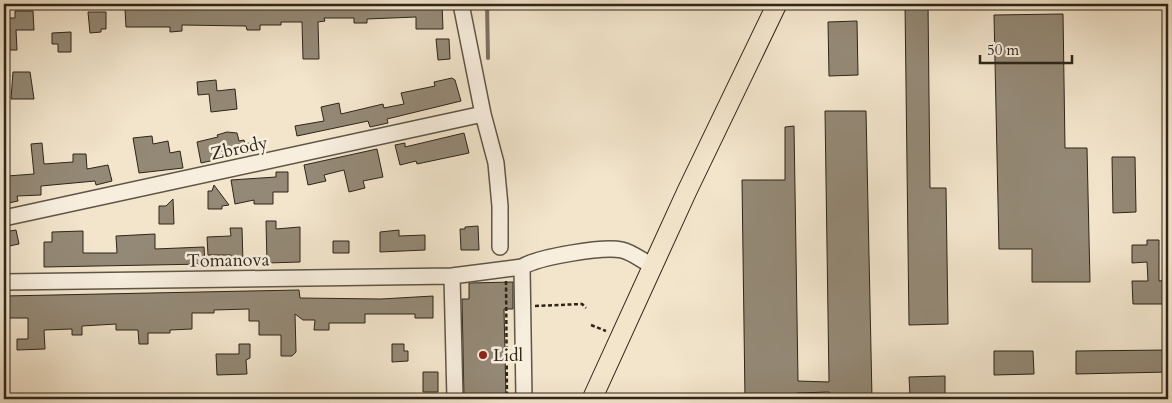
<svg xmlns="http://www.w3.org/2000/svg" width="1172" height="403" font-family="Cardo,serif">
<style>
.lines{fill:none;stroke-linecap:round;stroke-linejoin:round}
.stream{stroke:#7b7160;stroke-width:4}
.building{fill:#948976;stroke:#2e2519}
.minor-casing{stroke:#5f5546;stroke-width:18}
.major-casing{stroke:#2e2519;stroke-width:21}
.path{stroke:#2e2519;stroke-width:2.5;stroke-dasharray:4 2.5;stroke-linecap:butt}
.minor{stroke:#f7eede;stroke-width:15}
.major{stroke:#f2e5cc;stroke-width:19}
.poi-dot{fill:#8f2418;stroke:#f7eede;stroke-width:2}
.labels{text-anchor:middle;stroke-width:5;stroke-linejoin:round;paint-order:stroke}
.street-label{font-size:18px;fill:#2e2519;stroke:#f7eede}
.poi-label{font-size:18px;fill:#2e2519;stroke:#f7eede;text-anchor:start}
</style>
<rect width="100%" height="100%" fill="#f2e5cc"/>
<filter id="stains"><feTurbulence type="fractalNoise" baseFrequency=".004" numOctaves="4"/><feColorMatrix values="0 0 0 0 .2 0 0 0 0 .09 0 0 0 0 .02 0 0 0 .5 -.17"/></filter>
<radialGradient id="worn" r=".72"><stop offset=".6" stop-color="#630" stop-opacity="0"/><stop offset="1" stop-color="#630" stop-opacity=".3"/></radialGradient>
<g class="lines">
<path class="stream" d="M487 4 488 58"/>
</g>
<path class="building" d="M307 4H314V6L442 5 443 29H416V17L367 19V23H354V18H324L325 21 318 22 319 59H303L302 22H281V25H260V30H247L246 26 182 25V31L170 32V27H126L125 9Z
M905 4H928L930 188H946L948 324 909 325Z
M15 11H33L34 30H16L17 50H5L4 18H15Z
M88 12H106V29H101V32L90 33Z
M1063 14 1065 148H1087L1090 282H1032V249H999L994 15Z
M857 21 858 75 829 76 828 22Z
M71 32V52H58V44H52V33Z
M436 39H449L450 59 438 60Z
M13 72H30L34 99H11Z
M452 78 455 80 461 101 387 119 388 123 370 127 368 121 297 136 295 126 324 121 321 107 339 103 341 114 383 104 384 108 404 104 401 93 435 86 434 82Z
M216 80 217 91 235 89 237 109 211 112 209 94 198 95 197 82Z
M825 111H866L872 399H829V392L797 393V399H745L742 180H785V127L794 126 798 381 829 382Z
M227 132 237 133 239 141 244 140 245 144 254 142 256 151 201 163 197 142 218 137 217 135Z
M464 133 469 153 417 164 416 161 400 165 395 145 405 143V147Z
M152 136 153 144 168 141 170 153 180 151 183 168 139 173 133 138Z
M42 143 44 164 73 162V154H86L87 169 108 165 112 181 96 185 95 181 41 186V195L17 196 18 201 4 204V189L8 188 7 176 34 174 31 144Z
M377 149 383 177 363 181 365 188 349 192 344 170 324 175 326 181 308 185 304 165Z
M1112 157H1135L1136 212 1113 213Z
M276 172H288V192H273V204H254V200L235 204 231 180 276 177Z
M214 185 229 205 222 206V209H208V191H212Z
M173 199 174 224H159V206H166Z
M266 221H276V229L300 227V262L267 263Z
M478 226 479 250H461L460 229H465V227Z
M230 228H242L243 263H231V255H208L207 237 231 236Z
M16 230 19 244 4 247V232Z
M399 230V236L425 235V250L380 252V232Z
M83 231V253H117L116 236 155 234V249L204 247 205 264 44 267V242H52V232Z
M1147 240H1159V281L1168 280V304H1133L1132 281H1148L1147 262 1132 263V245H1147Z
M333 241H349V253H333Z
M513 282V309H504L506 399H464L462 299H469V283Z
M299 290 300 298 381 299 433 296V318H415V314H365V323H329V330H314L315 320H303L295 314 296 352 292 356H281V335H259V321H249V309L214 310V313H192V329L170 330V333H148V344H139L138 330H116V324L82 326V335H72V329L44 330 45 349 17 350V339H28V318H4V296Z
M239 344H250V358L246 360 247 374 217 375 216 354H239Z
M392 344H404V351H408V361L392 362Z
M1168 350V372L1076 374V351Z
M994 351H1033L1034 374 994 375Z
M423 372H438V392H423Z
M945 376V398H936V394L910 395 909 377Z"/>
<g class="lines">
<g class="minor-casing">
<path id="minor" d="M461 4 483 114 496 163 500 206V247
M4 218 483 114
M452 276 455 399
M4 282 452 276 522 267
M524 399 522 267C538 257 603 246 622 250 632 252 644 262 653 266"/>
</g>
<g class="major-casing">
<path id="major" d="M592 399 687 191 777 4"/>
</g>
<path class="path" d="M506 281 507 399
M535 306 582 304 586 308
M591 325 606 331"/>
<use href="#minor" class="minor"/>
<use href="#major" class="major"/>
</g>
<circle class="poi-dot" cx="483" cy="355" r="5"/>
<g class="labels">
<g class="street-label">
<text transform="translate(239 148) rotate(-12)" y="6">Zbrody</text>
<text transform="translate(228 260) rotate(-1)" y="6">Tomanova</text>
</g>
<g class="poi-label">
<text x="493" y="361">Lidl</text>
</g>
</g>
<rect width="1172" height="403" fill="none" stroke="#f2e5cc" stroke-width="20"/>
<rect x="5" y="5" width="1162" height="393" fill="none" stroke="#2e2519" stroke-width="2.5"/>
<rect x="10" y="10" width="1152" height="383" fill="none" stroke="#2e2519"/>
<path d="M980 55v8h92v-8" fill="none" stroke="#2e2519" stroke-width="2.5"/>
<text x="987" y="55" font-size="15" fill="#2e2519" stroke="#f7eede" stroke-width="4" paint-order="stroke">50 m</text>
<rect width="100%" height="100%" filter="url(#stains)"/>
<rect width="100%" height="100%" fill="url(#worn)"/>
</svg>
